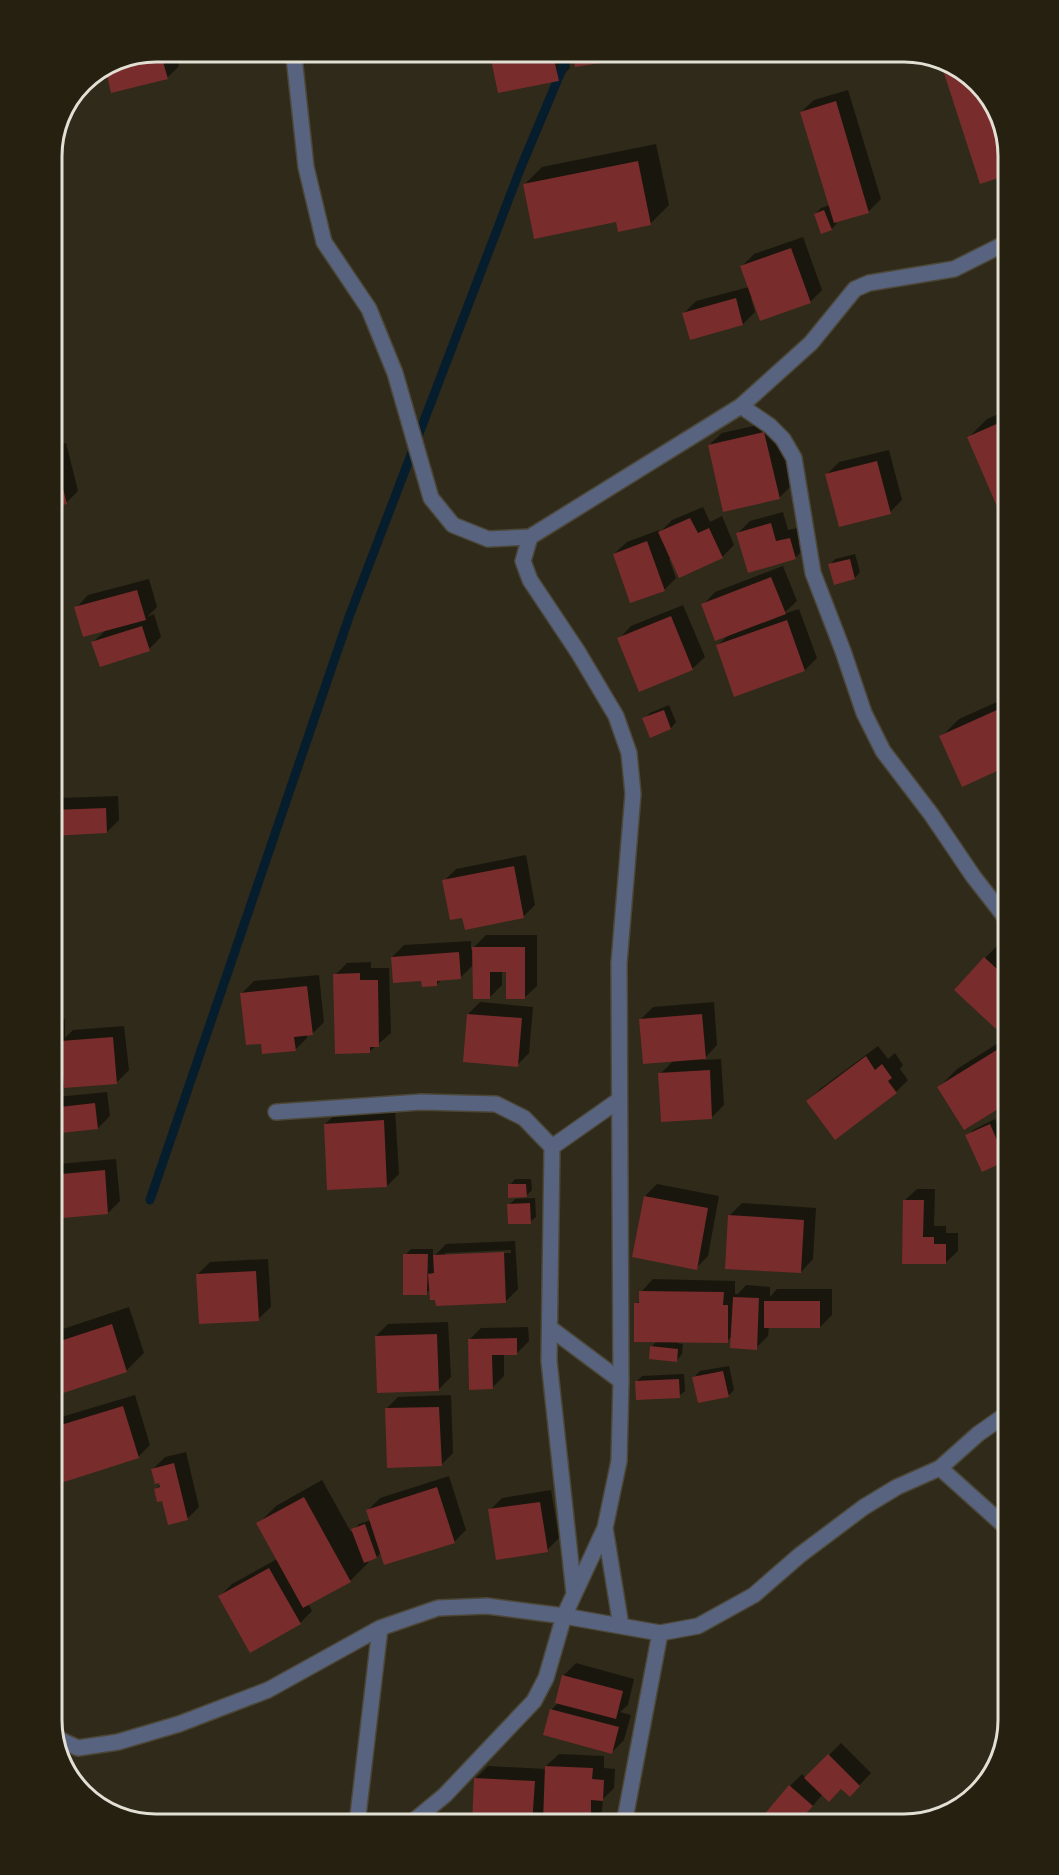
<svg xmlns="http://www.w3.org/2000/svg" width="1059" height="1875" font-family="'Roboto Condensed',sans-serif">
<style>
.shadow{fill:#0007;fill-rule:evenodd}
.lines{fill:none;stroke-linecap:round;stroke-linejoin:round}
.stream{stroke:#061d2d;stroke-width:9}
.building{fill:#782c2b}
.street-casing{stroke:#4c4737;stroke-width:18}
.street{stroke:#586380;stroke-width:15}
.rim{fill:none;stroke:#e2dfd4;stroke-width:3}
</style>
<rect width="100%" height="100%" fill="#2f2a19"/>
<path class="shadow" d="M492 55H567L570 68 558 80Z
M177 58 179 66 167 78 112 91 106 65 116 59Z
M848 90 881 199 869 211 836 221 837 223 832 229 815 214 821 208 830 205 801 112 814 100Z
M656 144 669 205 651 223 617 220 524 185 542 167Z
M803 237 822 290 810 302 751 298 755 312 743 324 684 313 696 301 749 287 742 266 754 254Z
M1008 410V528L969 437 987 419Z
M776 421 791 486 779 498 709 445 722 433Z
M66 443 78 491 66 503 51 506V447Z
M889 450 902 500 890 512 827 474 839 462Z
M703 507 710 522 722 516 734 545 722 557 669 559 676 578 664 590 614 554 627 542 659 530 660 532 672 520Z
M783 512 788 530 802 527 807 546 795 558 738 533 750 521Z
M855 554 860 572 855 578 830 565 835 559Z
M783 566 797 601 783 614 799 609 817 658 805 670 735 695 717 646 729 634 703 605 715 592Z
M149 579 157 607 147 617 154 614 161 637 149 649 93 642 106 630 76 608 88 595Z
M683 605 705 657 692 669 619 639 631 626Z
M1008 697V764L941 737 959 719Z
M669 705 676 722 671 728 651 736 644 719 650 713Z
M118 796 119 820 107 832 51 834V807L60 798Z
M526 855 535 905 523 917 463 916 444 881 456 869Z
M486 935H537V986L524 998 507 970H502V985L490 997 474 964 460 978 442 979 436 985 423 979 392 957 404 945 471 941V950Z
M997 946 1008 956V1016L985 958Z
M371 962V968H389L391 1033 369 1052 335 975 347 963Z
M319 975 324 1022 312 1034H307V1038L295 1050 262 1042 242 993 254 981Z
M480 1002 533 1007 529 1053 517 1065 468 1014Z
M714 1002 717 1045 703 1060 721 1059 724 1105 712 1117 660 1074 674 1060 641 1019 653 1007Z
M51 1019H65V1038L73 1030 124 1026 129 1070 117 1082 66 1086 57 1097 107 1092 110 1116 98 1128 51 1133V1103L54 1100H51Z
M1008 1037V1101L939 1087 957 1069Z
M878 1046 888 1059 895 1053 903 1065 900 1069 908 1080 896 1092 808 1101 820 1089Z
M395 1109 399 1174 387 1186 325 1124 338 1112Z
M995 1119 1008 1147V1158L1005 1160 967 1136 973 1130Z
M116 1159 120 1201 108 1213 51 1217V1171L58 1164Z
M515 1179H531L532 1190 526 1196 510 1185Z
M657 1184 719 1196 708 1256 696 1268 645 1196Z
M917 1189H935L934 1226H946V1233H958V1251L945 1263H904V1201Z
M535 1198 536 1217 530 1222 509 1205 515 1199Z
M742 1203 816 1208 813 1259 801 1272 730 1215Z
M515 1241 518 1289 506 1301 431 1289 426 1293 405 1255 411 1249H433V1257L446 1244ZM511 1250V1253L445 1256V1253Z
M268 1259 271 1307 258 1319 198 1274 210 1262Z
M653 1279 735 1281V1294H738L746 1285 770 1287V1297L777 1289H832V1315L820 1327 769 1326 768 1336 756 1348 732 1336 727 1341H677V1343L683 1344 682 1354 677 1360 651 1347 658 1340 636 1304 641 1299V1292Z
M129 1307 144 1353 126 1371 51 1395V1333Z
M448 1322 451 1377 439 1389 376 1336 388 1324Z
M528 1327 529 1341 517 1353H504V1376L492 1388 469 1340 481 1328Z
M729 1366 734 1390 728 1396 694 1377 700 1371Z
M684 1374 685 1391 679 1396 636 1382 642 1376Z
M135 1395 150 1445 138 1457 51 1446V1425L58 1418Z
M451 1395 453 1453 441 1465 386 1409 398 1397Z
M186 1452 199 1507 187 1519 163 1499 156 1489 161 1484 153 1469 165 1457Z
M449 1476 466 1530 454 1542 381 1552 377 1557 367 1560 368 1563 350 1581 308 1604 312 1611 300 1623 220 1596 232 1584 277 1559 258 1524 276 1506 322 1480 351 1532 359 1524 371 1520 368 1510 380 1498Z
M551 1490 559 1538 547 1550 490 1510 502 1498Z
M576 1663 634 1679 628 1705 620 1712 631 1715 624 1740 612 1752 545 1734 552 1709 559 1702H557L564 1675Z
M841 1743 871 1773 850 1795 842 1787 823 1794 797 1824 790 1786 802 1774 806 1778Z
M559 1754 604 1756V1768L615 1769 614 1788 603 1799 602 1811 590 1823 620 1821V1824H579V1822L544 1813 534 1824H473L476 1778 488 1766 546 1769V1766Z"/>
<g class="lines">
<path class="stream" d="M150 1200 349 617 521 167 568 55"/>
</g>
<path class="building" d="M573 54H632L633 58 575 67Z
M490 55H553L559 81 498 93Z
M162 58 168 79 111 93 105 66 116 59Z
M948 65 967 72 1000 115 1008 155V175L980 184 942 67Z
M836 101 869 213 834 223 800 112Z
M638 161 651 225 618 232 616 222 534 239 523 184Z
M824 210 832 230 821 234 814 214Z
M791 248 811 303 760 321 740 266Z
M736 298 743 325 690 340 682 313Z
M1008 419V532L967 437Z
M764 432 780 499 723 512 708 445Z
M54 454 67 504 51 508V455Z
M877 461 891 514 839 527 825 474Z
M690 518 698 533 709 528 723 558 679 578 658 532Z
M771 523 776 541 790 538 796 559 748 573 736 533Z
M647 541 665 591 630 603 613 554Z
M850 559 855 579 834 585 828 564Z
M771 577 786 614 715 641 701 604Z
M137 590 146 620 83 637 74 607Z
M671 616 693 670 639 692 617 638Z
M787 620 805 671 734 697 716 645Z
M142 626 150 651 100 667 91 642Z
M1008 705V766L962 787 939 736Z
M664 710 671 729 650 738 642 718Z
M106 808 107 833 51 836V810Z
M514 866 524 918 465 930 462 918 450 920 442 880Z
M472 947H525V999H506V972H490V999H473Z
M459 952 461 979 437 981V986L422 987 421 981 393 983 391 957Z
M984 957 1008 979V1017L996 1029 954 990Z
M360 973V980H378L379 1047H370V1053L335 1054 333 974Z
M307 986 313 1035 294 1037 296 1051 262 1054 261 1044 246 1045 240 993Z
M467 1014 522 1018 518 1067 463 1062Z
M702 1014 706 1059 643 1064 639 1019Z
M51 1028H53V1058H59L60 1095H54V1102H51Z
M113 1037 117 1084 64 1088 60 1041Z
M1008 1043V1103L964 1130 937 1087Z
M866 1056 875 1070 882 1064 892 1078 888 1081 897 1093 835 1140 806 1101Z
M710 1070 712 1119 661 1122 658 1073Z
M95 1103 98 1129 51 1134V1108Z
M384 1120 387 1187 327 1190 324 1124Z
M990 1124 1006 1161 982 1172 965 1135Z
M105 1170 108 1214 51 1219V1175Z
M508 1184H526L527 1197 508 1198Z
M644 1196 708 1208 697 1270 632 1257Z
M903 1200H924L923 1237H934V1244H946V1264H902Z
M530 1203 531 1224H508L507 1204Z
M728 1215 804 1220 801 1273 725 1269Z
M504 1252 506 1303 436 1306 435 1300H430L428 1274 434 1273 433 1255Z
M403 1254H428L427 1295H403Z
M256 1271 259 1321 199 1324 196 1274Z
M639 1291 724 1292 723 1305H728V1343L634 1342V1303H639Z
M733 1297 759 1298 757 1350 730 1348Z
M764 1301H820V1328H764Z
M112 1324 127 1372 51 1397V1344Z
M437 1334 439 1391 377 1393 375 1336Z
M517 1338V1355H492L493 1389 469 1390 468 1339Z
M650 1346 678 1349 677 1362 649 1359Z
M723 1371 729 1397 698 1403 692 1377Z
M679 1379 680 1398 636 1400 635 1381Z
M123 1406 139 1458 61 1483 51 1451V1428Z
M439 1407 442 1466 387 1468 385 1408Z
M174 1463 188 1520 168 1525 162 1501 157 1502 154 1489 160 1487 159 1483 155 1484 151 1469Z
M437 1487 455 1543 384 1565 366 1510Z
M304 1497 351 1582 303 1608 256 1523Z
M540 1502 548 1552 496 1560 488 1509Z
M365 1524 377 1558 364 1563 351 1529Z
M269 1568 301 1624 250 1653 218 1596Z
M562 1675 623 1691 616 1719 555 1703Z
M550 1709 619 1727 612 1754 543 1735Z
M828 1754 860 1786 850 1797 841 1789 829 1802 804 1778Z
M545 1766 593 1768 592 1779 604 1780 603 1801 591 1800V1824L543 1822Z
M474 1778 535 1781 532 1824H472Z
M789 1785 813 1806 797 1824H770L762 1817Z"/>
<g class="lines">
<g class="street-casing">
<path id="street" d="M294 57 306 167 324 242 369 309 395 373 431 498 453 525 488 539 530 537
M741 406 770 426 783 439 794 458 813 573 843 651 864 713 883 751 931 814 973 876 1008 921
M276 1112 421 1102 496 1104 524 1118 552 1147
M550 1328 621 1381
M940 1468 1008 1529
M605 1528 621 1626
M574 1593 549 1361 552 1147 619 1100
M54 1737 78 1748 118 1742 179 1724 268 1690 380 1628 438 1608 487 1606 564 1616 660 1633 698 1626 754 1595 800 1555 864 1507 897 1487 940 1468 978 1434 1008 1413
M357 1824 380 1628
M410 1824 445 1795 534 1701 546 1678 564 1616 605 1528 619 1461 621 1381 619 963 633 794 629 753 616 716 578 652 530 580 523 561 530 537 741 406 811 343 855 289 869 283 954 269 1008 242
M624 1824 660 1633"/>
</g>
<use href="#street" class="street"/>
</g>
<path d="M0 0H1059V1875H0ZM156 62H904A94 94 0 0 1 998 156V1720A94 94 0 0 1 904 1814H156A94 94 0 0 1 62 1720V156A94 94 0 0 1 156 62Z" fill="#262010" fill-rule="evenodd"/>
<path class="rim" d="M156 62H904A94 94 0 0 1 998 156V1720A94 94 0 0 1 904 1814H156A94 94 0 0 1 62 1720V156A94 94 0 0 1 156 62Z"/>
</svg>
